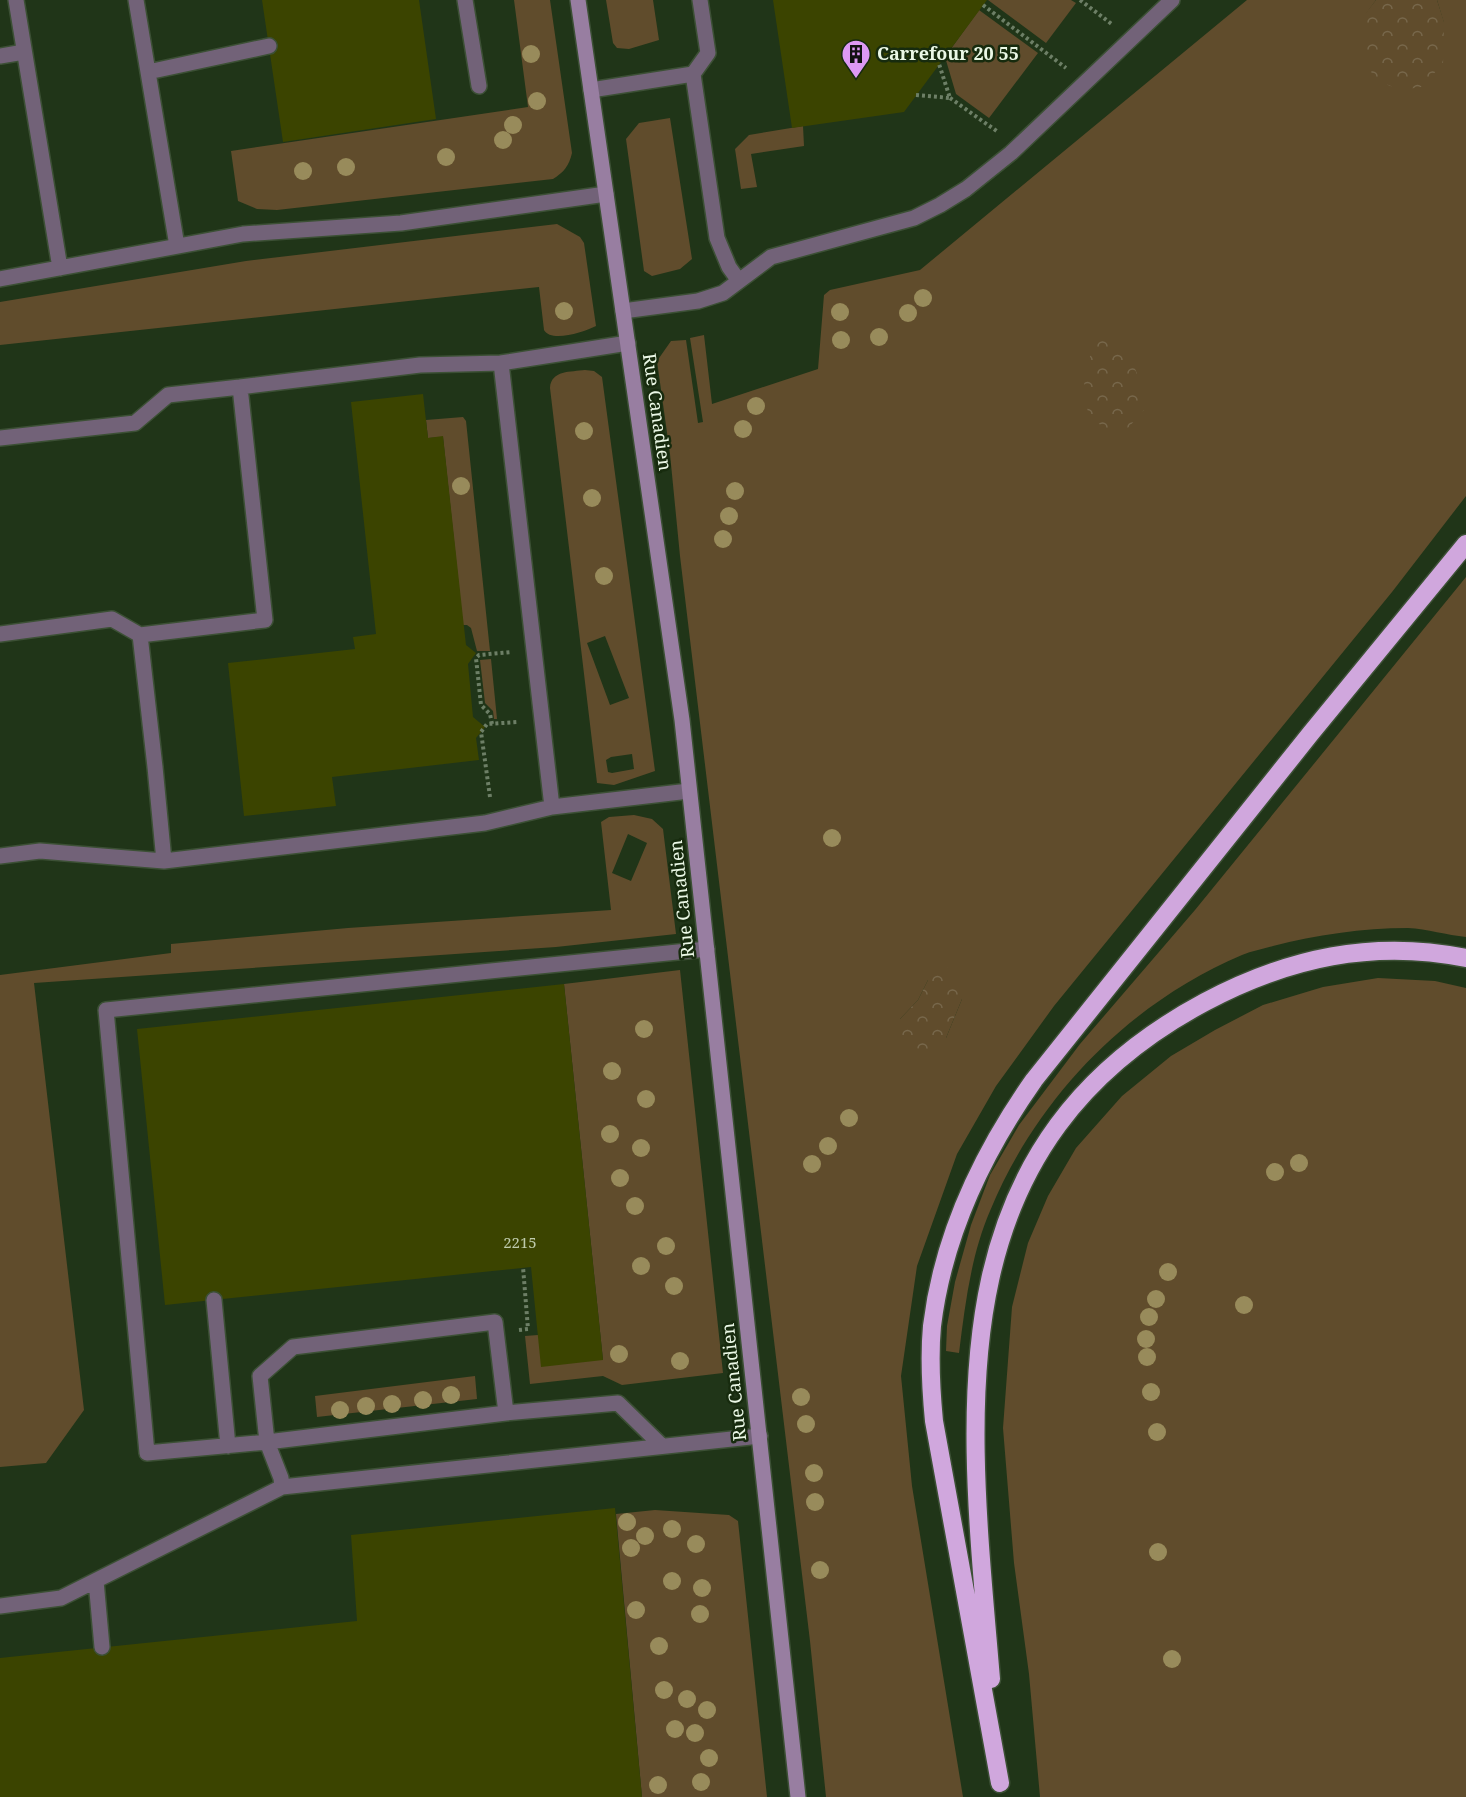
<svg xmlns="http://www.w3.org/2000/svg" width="1466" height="1797" font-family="'Noto Serif',serif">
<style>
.grass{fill:#604c2c;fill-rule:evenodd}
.forest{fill:url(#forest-crowns)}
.building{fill:#3b4400}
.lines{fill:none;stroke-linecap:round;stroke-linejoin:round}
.lane-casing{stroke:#3c5035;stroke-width:18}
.secondary-casing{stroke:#3c5035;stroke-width:18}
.highway-casing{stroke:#3c5035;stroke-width:21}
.path{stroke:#6d7f66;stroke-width:4;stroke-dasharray:3 3;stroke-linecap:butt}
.lane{stroke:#726278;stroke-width:15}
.secondary{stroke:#987ea1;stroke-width:15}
.highway{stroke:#d0a7dd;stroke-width:18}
.tree{fill:#988b5b}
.labels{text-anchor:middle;stroke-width:5;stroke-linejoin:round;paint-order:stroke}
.number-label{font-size:15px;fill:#bfcbac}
.poi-label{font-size:18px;font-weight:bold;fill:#ebf8e6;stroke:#172b0e;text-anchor:start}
.street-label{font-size:18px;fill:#ebf8e6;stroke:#172b0e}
</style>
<defs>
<pattern id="forest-crowns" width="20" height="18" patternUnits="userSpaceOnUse" patternTransform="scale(1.5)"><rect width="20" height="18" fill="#604c2c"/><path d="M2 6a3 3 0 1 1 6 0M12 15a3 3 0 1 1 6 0" fill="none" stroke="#77674b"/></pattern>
</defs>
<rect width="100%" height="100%" fill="#203518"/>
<path class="grass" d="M514 0H550L572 153C569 166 564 172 553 179L277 210 257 209 238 201 231 151 528 107Z
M606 0H653L659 40 629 49 617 48 613 43Z
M988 0H1071L1076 3 1046 43Z
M1247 0H1376L1365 15 1444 23 1437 0H1466V496L1392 592 1054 1006 996 1086 957 1154 917 1266 901 1376 912 1486 963 1797H826L810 1641 680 556 670 454 657 361 671 341 686 340 698 423 703 422 690 338 704 335 712 404 818 369 824 295 830 290 920 270ZM928 980 962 999 946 1038 900 1019 918 1000Z
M979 10 1038 53 989 118 956 94 945 57Z
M670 118 692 259 680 269 652 276 644 271 626 139 639 123Z
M803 126 804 146 751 154 757 187 741 189 735 149 749 135Z
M557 224 580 237 584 243 596 326C584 332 551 343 544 330L539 287 0 345V302L246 261Z
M585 370 594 371 602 377 655 771 614 785 597 783 550 388C551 370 571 372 585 370ZM605 636 629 698 610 705 587 643ZM632 754 634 769 612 773 608 772 606 760 611 757Z
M463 417 466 421 490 651H477L471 628 467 625H463L443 437 428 438 426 420Z
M1466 577V937C1447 935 1427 929 1408 928 1362 928 1316 935 1273 946 1263 949 1252 951 1242 955 1129 1003 1037 1097 990 1211 971 1255 965 1305 959 1353L946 1351 947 1326 955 1282 971 1225 990 1175 1019 1125 1080 1044 1195 910Z
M491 659 497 719H494L493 711 485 703 480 660Z
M634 815 652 819 663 829 676 934 556 947 34 983 84 1410 46 1463 0 1467V975L171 953V944L348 928 611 910 601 822 609 817ZM628 834 647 843 631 881 612 873Z
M680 970 723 1373 622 1385 603 1376 530 1384 525 1336 538 1335 603 1360 564 984Z
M1378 978 1435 981 1466 988V1797H1040L1029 1674 1014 1563 1003 1428 1012 1307 1028 1243 1048 1196 1076 1148 1122 1096 1171 1056 1215 1030 1263 1005 1323 987Z
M475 1376 477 1399 317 1417 315 1396Z
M655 1510 729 1515 738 1521 767 1797H642L616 1514Z"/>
<path class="forest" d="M1376 0H1437L1444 22 1443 64 1421 87 1401 90 1375 80 1362 52 1365 14Z
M1111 334 1125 342 1139 379 1144 410 1128 428 1105 429 1088 414 1083 373 1097 340Z
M946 967 960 976 962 999 946 1038 929 1050 904 1047 900 1019 918 1000 928 980Z"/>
<path class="building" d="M262 0H419L436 119 283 142Z
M773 0H987L904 112 792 128Z
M423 394 428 438 443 436 466 645 476 653 468 664 473 717 485 727 476 738 479 760 332 777 336 806 244 816 228 663 355 649 353 637 376 634 351 402Z
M564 984 603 1360 541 1367 531 1267 165 1305 137 1029Z
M615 1508 642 1797H0V1658L357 1621 351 1535Z"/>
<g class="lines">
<g class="lane-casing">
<path id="lane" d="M16 0 60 268
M136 0 177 246
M465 0 479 86
M0 56 24 52
M148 72 269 46
M693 74 708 53 700 0
M591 90 693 74 717 238 729 267 739 281
M0 279 243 234 401 223 606 194
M623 311 698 301 723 293 771 257 914 218 940 205 966 189 1011 153 1172 0
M628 343 501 363 552 807 689 791
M0 438 135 423 168 395 240 387
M0 634 112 619 140 635
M0 856 40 851 164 861 485 823 552 807
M164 861 155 767 140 635 265 620 240 387 420 365 501 363
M214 1300 228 1446
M506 1413 495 1322 293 1347 260 1376 267 1442 506 1413 618 1403 662 1446
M282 1487 281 1478 267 1442 147 1453 106 1010 707 949
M96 1581 102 1647
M0 1606 61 1598 282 1487 760 1436"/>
</g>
<g class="secondary-casing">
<path id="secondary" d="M578 0 682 720 798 1797"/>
</g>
<g class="highway-casing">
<path id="highway" d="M991 1679C969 1415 930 1149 1205 1002 1288 958 1373 939 1466 958
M1000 1783 934 1421C931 1390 929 1358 932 1326 943 1235 982 1154 1034 1080L1311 733 1466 544"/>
</g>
<path class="path" d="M1080 0 1113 25
M983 5 1066 68
M916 95 950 98 939 64
M950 98 998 132
M492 724 490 714 481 705 476 658 479 655 511 652
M490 797 481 732 487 724 518 722
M519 1330 528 1329 523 1267"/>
<use href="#lane" class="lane"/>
<use href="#secondary" class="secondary"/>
<use href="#highway" class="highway"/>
</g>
<g class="tree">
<circle cx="531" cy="54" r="9"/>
<circle cx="537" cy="101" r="9"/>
<circle cx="513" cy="125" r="9"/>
<circle cx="503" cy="140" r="9"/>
<circle cx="446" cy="157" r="9"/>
<circle cx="346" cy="167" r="9"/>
<circle cx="303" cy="171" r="9"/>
<circle cx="923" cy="298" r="9"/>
<circle cx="564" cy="311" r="9"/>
<circle cx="840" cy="312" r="9"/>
<circle cx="908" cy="313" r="9"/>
<circle cx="879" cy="337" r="9"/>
<circle cx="841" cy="340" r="9"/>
<circle cx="756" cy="406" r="9"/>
<circle cx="743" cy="429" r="9"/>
<circle cx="584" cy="431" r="9"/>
<circle cx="461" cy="486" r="9"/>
<circle cx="735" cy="491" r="9"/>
<circle cx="592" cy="498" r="9"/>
<circle cx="729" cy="516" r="9"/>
<circle cx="723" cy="539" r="9"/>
<circle cx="604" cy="576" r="9"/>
<circle cx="832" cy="838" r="9"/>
<circle cx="644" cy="1029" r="9"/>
<circle cx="612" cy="1071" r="9"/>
<circle cx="646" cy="1099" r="9"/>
<circle cx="849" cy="1118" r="9"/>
<circle cx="610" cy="1134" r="9"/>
<circle cx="828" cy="1146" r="9"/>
<circle cx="641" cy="1148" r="9"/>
<circle cx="1299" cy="1163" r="9"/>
<circle cx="812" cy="1164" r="9"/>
<circle cx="1275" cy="1172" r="9"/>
<circle cx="620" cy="1178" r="9"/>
<circle cx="635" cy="1206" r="9"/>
<circle cx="666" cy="1246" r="9"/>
<circle cx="641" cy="1266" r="9"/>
<circle cx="1168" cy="1272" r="9"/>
<circle cx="674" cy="1286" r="9"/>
<circle cx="1156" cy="1299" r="9"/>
<circle cx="1244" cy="1305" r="9"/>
<circle cx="1149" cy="1317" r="9"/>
<circle cx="1146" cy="1339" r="9"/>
<circle cx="619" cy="1354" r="9"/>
<circle cx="1147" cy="1357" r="9"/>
<circle cx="680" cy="1361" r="9"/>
<circle cx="1151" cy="1392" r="9"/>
<circle cx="451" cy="1395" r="9"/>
<circle cx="801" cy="1397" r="9"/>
<circle cx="423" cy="1400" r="9"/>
<circle cx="392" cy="1404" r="9"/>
<circle cx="366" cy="1406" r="9"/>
<circle cx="340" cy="1410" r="9"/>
<circle cx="806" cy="1424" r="9"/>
<circle cx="1157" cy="1432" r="9"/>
<circle cx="814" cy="1473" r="9"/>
<circle cx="815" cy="1502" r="9"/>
<circle cx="627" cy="1522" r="9"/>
<circle cx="672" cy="1529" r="9"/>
<circle cx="645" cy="1536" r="9"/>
<circle cx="696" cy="1544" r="9"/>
<circle cx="631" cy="1548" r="9"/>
<circle cx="1158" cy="1552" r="9"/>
<circle cx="820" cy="1570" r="9"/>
<circle cx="672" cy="1581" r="9"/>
<circle cx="702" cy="1588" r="9"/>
<circle cx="636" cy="1610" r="9"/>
<circle cx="700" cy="1614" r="9"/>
<circle cx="659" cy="1646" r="9"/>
<circle cx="1172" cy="1659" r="9"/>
<circle cx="664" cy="1690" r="9"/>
<circle cx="687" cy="1699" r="9"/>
<circle cx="707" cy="1710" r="9"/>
<circle cx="675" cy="1729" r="9"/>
<circle cx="695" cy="1733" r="9"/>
<circle cx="709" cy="1758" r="9"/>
<circle cx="701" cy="1782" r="9"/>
<circle cx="658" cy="1785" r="9"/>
</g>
<defs>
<g id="building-pin" transform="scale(1.5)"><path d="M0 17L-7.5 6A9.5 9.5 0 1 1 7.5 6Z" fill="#dd99f3" stroke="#172b0e"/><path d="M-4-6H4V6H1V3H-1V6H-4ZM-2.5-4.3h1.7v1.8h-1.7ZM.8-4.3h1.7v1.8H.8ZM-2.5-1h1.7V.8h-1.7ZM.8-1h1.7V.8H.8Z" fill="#111"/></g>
</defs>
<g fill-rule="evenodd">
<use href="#building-pin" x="856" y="54"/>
</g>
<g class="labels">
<g class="number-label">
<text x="520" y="1248">2215</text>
</g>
<g class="poi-label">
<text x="877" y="60">Carrefour 20 55</text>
</g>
<g class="street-label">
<text transform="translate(657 412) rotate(82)" y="6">Rue Canadien</text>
<text transform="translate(682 899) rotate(-96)" y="6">Rue Canadien</text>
<text transform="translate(734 1382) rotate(-96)" y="6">Rue Canadien</text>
</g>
</g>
</svg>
